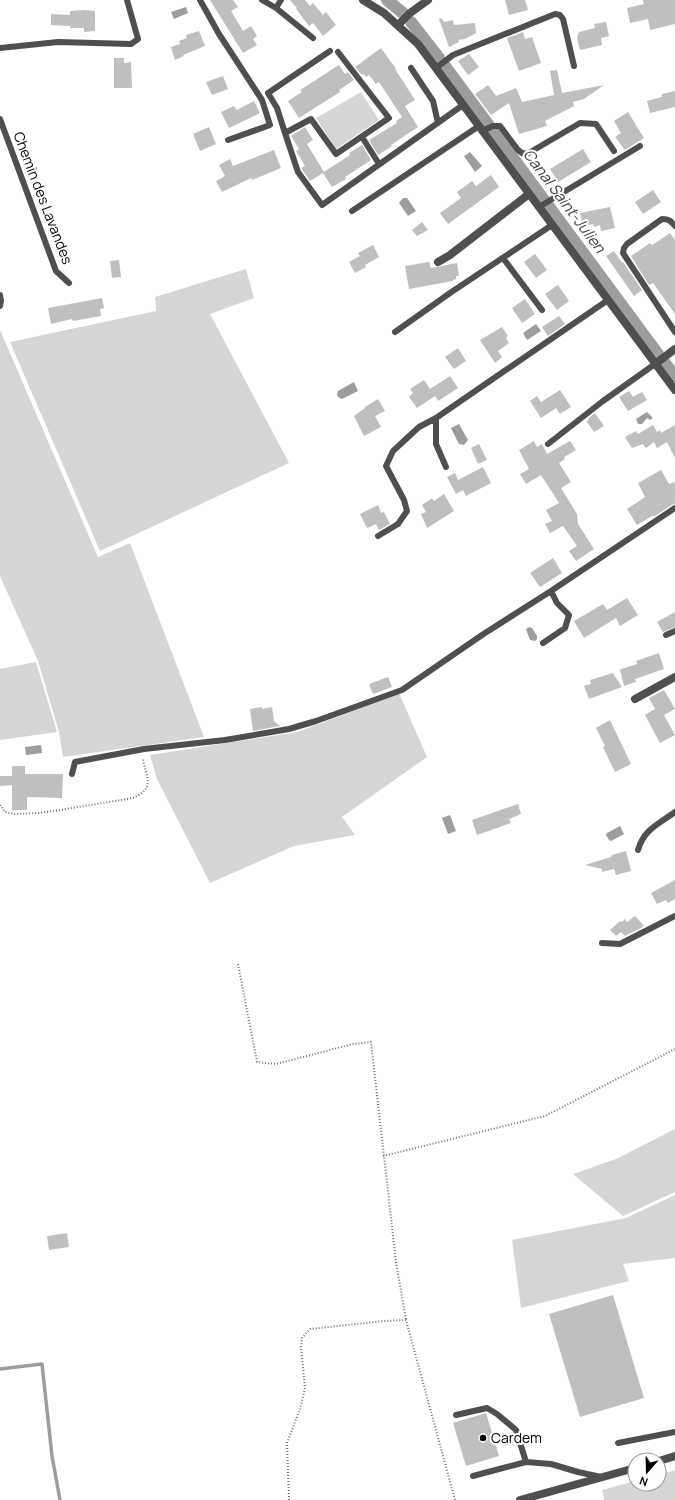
<svg xmlns="http://www.w3.org/2000/svg" width="675" height="1500" font-family="Manrope,sans-serif">
<style>
.green{fill:#d6d6d6}
.water{fill:#9d9d9d}
.lines{fill:none;stroke-linecap:round;stroke-linejoin:round}
.stream{stroke:#9d9d9d;stroke-width:3.5}
.canal{stroke:#9d9d9d;stroke-width:12}
.building{fill:#bfbfbf}
.path{stroke:#717171;stroke-width:2;stroke-dasharray:1 2;stroke-linecap:butt}
.service{stroke:#4f4f4f;stroke-width:6}
.minor{stroke:#4f4f4f;stroke-width:8}
.tertiary{stroke:#4f4f4f;stroke-width:8}
.poi-dot{fill:#000;stroke:#fff;stroke-width:1.5}
.labels{text-anchor:middle;stroke-width:4;stroke-linejoin:round;paint-order:stroke}
.street-label{font-size:14px;fill:#000;stroke:#fff}
.poi-label{font-size:14px;fill:#000;stroke:#fff;text-anchor:start}
.water-label{font-size:15px;font-style:italic;fill:#3e3e3e;stroke:#fff}
</style>
<rect width="100%" height="100%" fill="#fff"/>
<path class="green" d="M361 92 379 120 336 149 316 118Z
M246 269 254 298 210 314 289 463 100 551 10 342 156 311 155 297Z
M0 330 98 557 130 543 204 737 63 757 59 732 38 661 0 576Z
M36 662 57 732 0 740V669Z
M399 693 427 757 342 817 355 835 294 846 210 883 157 779 150 755 298 732Z
M675 1129V1192L623 1216 573 1174 616 1159Z
M675 1195V1258L623 1264 629 1281 521 1308 512 1240 626 1218Z
M675 1470V1500H604L602 1490 635 1481V1484H659V1475Z"/>
<path class="water" d="M186 7 188 13 174 19 171 12Z
M470 152 482 166 475 172 464 156Z
M404 198H407L416 211 408 216 399 203 402 199Z
M536 324 541 331 527 340 523 333Z
M354 382 358 391 342 399 338 397 337 395 338 391Z
M647 412 653 418 650 420 647 418 642 424H638L636 419Z
M459 424 468 440 464 445 459 444 451 428Z
M529 627 532 628 537 636V639L535 641 530 640 526 629Z
M41 745 42 753 26 755 25 747Z
M450 815 456 831 448 834 442 818Z
M620 826 624 834 611 841 609 840 606 835 607 833Z"/>
<g class="lines">
<path class="stream" d="M0 1369 42 1364 52 1456 60 1500"/>
<path class="canal" d="M387 0 403 13
M411 22 439 58
M445 66 658 354
M664 362 675 376"/>
</g>
<path class="building" d="M210 0H233L238 7 231 11 243 31 251 26 257 36 253 39 257 45 243 53Z
M290 0H305L310 6 313 3 323 15 326 12 336 25 323 36 313 23 309 26 296 9 297 8Z
M505 0H525L528 10 509 15Z
M643 0H675V24L650 30 648 19 630 23 627 8 644 4Z
M83 10 95 11V31L84 32V28H70V26L51 25V14L70 15V11Z
M441 18 444 22 453 20 454 25 475 23 476 33 465 39 458 40 459 42 449 47 439 19Z
M606 22 609 36 601 38 602 45 580 50 577 38 579 32 595 28 594 24Z
M199 31 205 46 183 55 184 56 175 60 171 47 180 44 179 41 187 38 186 35Z
M523 32 525 39 532 37 541 63 519 71 507 38Z
M381 48 396 69H395L415 100 405 106 418 127 391 145 392 146 378 155 369 140 397 123 396 121 402 117 379 82 376 84 369 75 366 77 364 74 362 75 355 67Z
M469 54 479 67 468 75 458 61Z
M114 58H124V63L131 62 132 88H114Z
M339 65 345 74 348 72 354 80 339 90 340 92 299 118 288 101 302 92 300 90Z
M557 70 562 93 604 85 584 99 573 102 574 106 545 121 547 126 519 134 509 103 491 115 475 94 488 85 496 96 516 88 522 102 554 95 550 71Z
M223 76 228 89 212 95 206 82Z
M675 91V107L650 113 647 101 662 97V94Z
M254 101 260 113 229 128 221 112 234 106 237 110Z
M628 112 644 138 625 150 615 137 621 133 614 121Z
M209 127 216 144 200 151 193 134Z
M305 127 313 140 307 144 324 172 350 155 349 153 362 145 371 160 345 177 346 179 332 187 323 173 310 181 301 168 305 166 296 151 299 149 291 136Z
M583 149 591 162 558 182 550 169Z
M274 150 281 168 252 180 251 178 222 192 216 181 225 176 219 165 230 159 233 166Z
M491 175 499 187 448 224 440 213 461 198 457 192 472 181 476 186Z
M653 190 661 202 643 214 635 202Z
M610 207 615 228 601 231 600 225 594 227 593 224 583 226 580 213Z
M422 222 428 230 417 236 412 230Z
M670 233 675 240V314L653 283 649 285 631 256 650 243 652 245Z
M373 245 379 257 365 265 366 267 355 273 349 262 360 256 358 253Z
M614 251 622 263 623 262 642 290 634 296 606 256Z
M535 254 547 270 536 278 524 262Z
M119 260 121 277 112 278 110 261Z
M429 262 431 268 457 263 459 276H456V279L453 280V281L409 289 405 266Z
M558 285 569 301 557 310 545 294Z
M102 298 104 308 100 309 101 316 73 321 72 319 51 324 48 308Z
M525 299 535 314 522 323 512 308Z
M559 316 565 324 548 336 542 327Z
M502 327 508 336 506 338 509 343 498 351 502 357 495 363 480 340Z
M458 348 466 361 454 369 445 357Z
M450 376 458 388 438 401 435 396 417 408 409 397 413 393 410 389 424 380 430 389Z
M560 390 571 407 560 414 556 408 541 418 530 401 537 396 541 402Z
M629 391 633 397 642 392 647 400 628 411 619 397Z
M378 399 385 411 375 416 381 427 364 436 354 416 365 408V407Z
M595 413 604 426 594 432 587 422 589 418Z
M653 425 657 432 660 430 661 433 675 425V458L667 442 657 448 654 442 646 448 643 444 632 448 625 437 636 431 638 434Z
M534 441 537 447 542 444 547 454 570 441 576 450 564 457 565 459 559 463 571 482 561 488 577 514 578 524 594 549 576 561 569 551 577 546 563 526 550 533 545 524 552 521 546 510 559 503 541 475 526 484 520 474 529 469 519 450Z
M479 444 487 460 478 464 471 448Z
M483 467 491 483 466 496 463 490 456 494 447 477 455 473 458 480Z
M661 470 669 484 675 482V503L655 516H652L637 525 627 509 645 497 638 483Z
M444 494 454 511 427 528 421 514 426 512 422 505 432 498 434 501Z
M378 505 381 513 384 512 390 524 379 530 376 524 367 528 360 514Z
M553 558 562 573 540 587 530 573Z
M627 598 638 615 620 626 616 618 584 638 574 621 603 604 607 610Z
M675 612V627L663 632 657 622Z
M659 653 664 669 635 679 636 682 624 686 620 670 621 669 637 664 636 661Z
M613 673 622 687 589 699 584 686 591 684 590 680Z
M388 677 392 687 373 694 369 684Z
M664 690 675 709 664 715 675 735 660 743 645 715 655 709 649 698Z
M262 707V709L272 707 274 721 280 726 253 731 250 709Z
M610 720 631 764 615 772 603 747 605 746 596 728Z
M12 766H25V774H63L62 798 27 797V810H12V785L0 786V776H12Z
M518 804 521 814 509 819 511 823 477 835 472 820Z
M626 851 631 871 616 875 614 869 602 872V869L585 865 611 857 612 855Z
M675 880V899L668 903 666 900 657 904 651 893Z
M635 916 644 926 641 928 625 936 621 932 616 936 610 930 620 921 622 922 625 919 627 922Z
M67 1233 69 1247 49 1250 47 1236Z
M613 1295 644 1398 580 1417 549 1314Z
M486 1413 499 1456 466 1466 453 1423Z"/>
<g class="lines">
<path class="path" d="M0 805 5 812 15 814 39 813 54 811 133 798C157 787 145 777 143 758
M238 964 257 1062 276 1064 353 1044 371 1042 396 1262 406 1320
M383 1156 545 1116 675 1049
M289 1500 287 1443 300 1409 305 1388 301 1347 302 1338 310 1329 384 1321 406 1320 455 1500"/>
<path class="service" d="M200 0 219 34 262 100 270 125 228 140
M262 0 276 8
M281 0 276 8 313 38
M0 48 58 42 131 44 138 39 127 0
M338 52 389 118 336 154 311 119 285 133 298 172 322 205 463 105
M411 68 433 101 438 123
M436 68 453 55 555 14 560 15 563 19 574 66
M0 119 56 271 69 283
M482 131 493 126H500L518 150 522 153 527 154 580 123 596 124 614 151
M285 133 277 108 268 93 330 51
M362 137 379 164
M539 207 640 146
M352 211 479 126
M675 226C671 221 669 219 662 219L627 244 624 248 623 253 675 332
M503 258 542 310
M0 295 1 301 0 306
M395 332 450 293 552 225
M548 444 603 401 655 364
M446 467 436 444V418L608 300
M378 536 398 524 407 511 404 500 386 466 393 451 419 427 436 418
M666 635 675 631
M543 643 565 628 569 615 557 603 551 591 675 508
M72 774 75 762 144 749 225 740 289 729 316 721 402 690 482 635 551 591
M638 850C644 829 659 824 675 812
M602 943 620 944 675 916
M456 1415 487 1408 497 1414 516 1430 526 1462 551 1464 578 1472 601 1477
M618 1443 675 1432
M473 1476 526 1462"/>
<path class="minor" d="M438 262 450 255 529 194
M655 364 675 349
M635 699 675 677
M659 1461 675 1456
M520 1500 635 1468"/>
<path class="tertiary" d="M363 0 384 13 418 44 675 390
M398 25 410 13 428 0"/>
</g>
<circle class="poi-dot" cx="483" cy="1438" r="4"/>
<g class="labels">
<g class="street-label">
<text transform="translate(43 198) rotate(69)" y="5">Chemin des Lavandes</text>
</g>
<g class="poi-label">
<text x="491" y="1443">Cardem</text>
</g>
<g class="water-label">
<text transform="translate(564 201) rotate(53)" y="5">Canal Saint-Julien</text>
</g>
</g>
<g transform="translate(647 1472) rotate(200)"><circle r="19" fill="#ffffff" stroke="#999999"/>
<path d="M0-3L7 15L0 10L-7 15Z" fill="#000000"/>
<text y="-6" font-size="11" font-weight="bold" text-anchor="middle" fill="#000000">N</text>
</g>
</svg>
